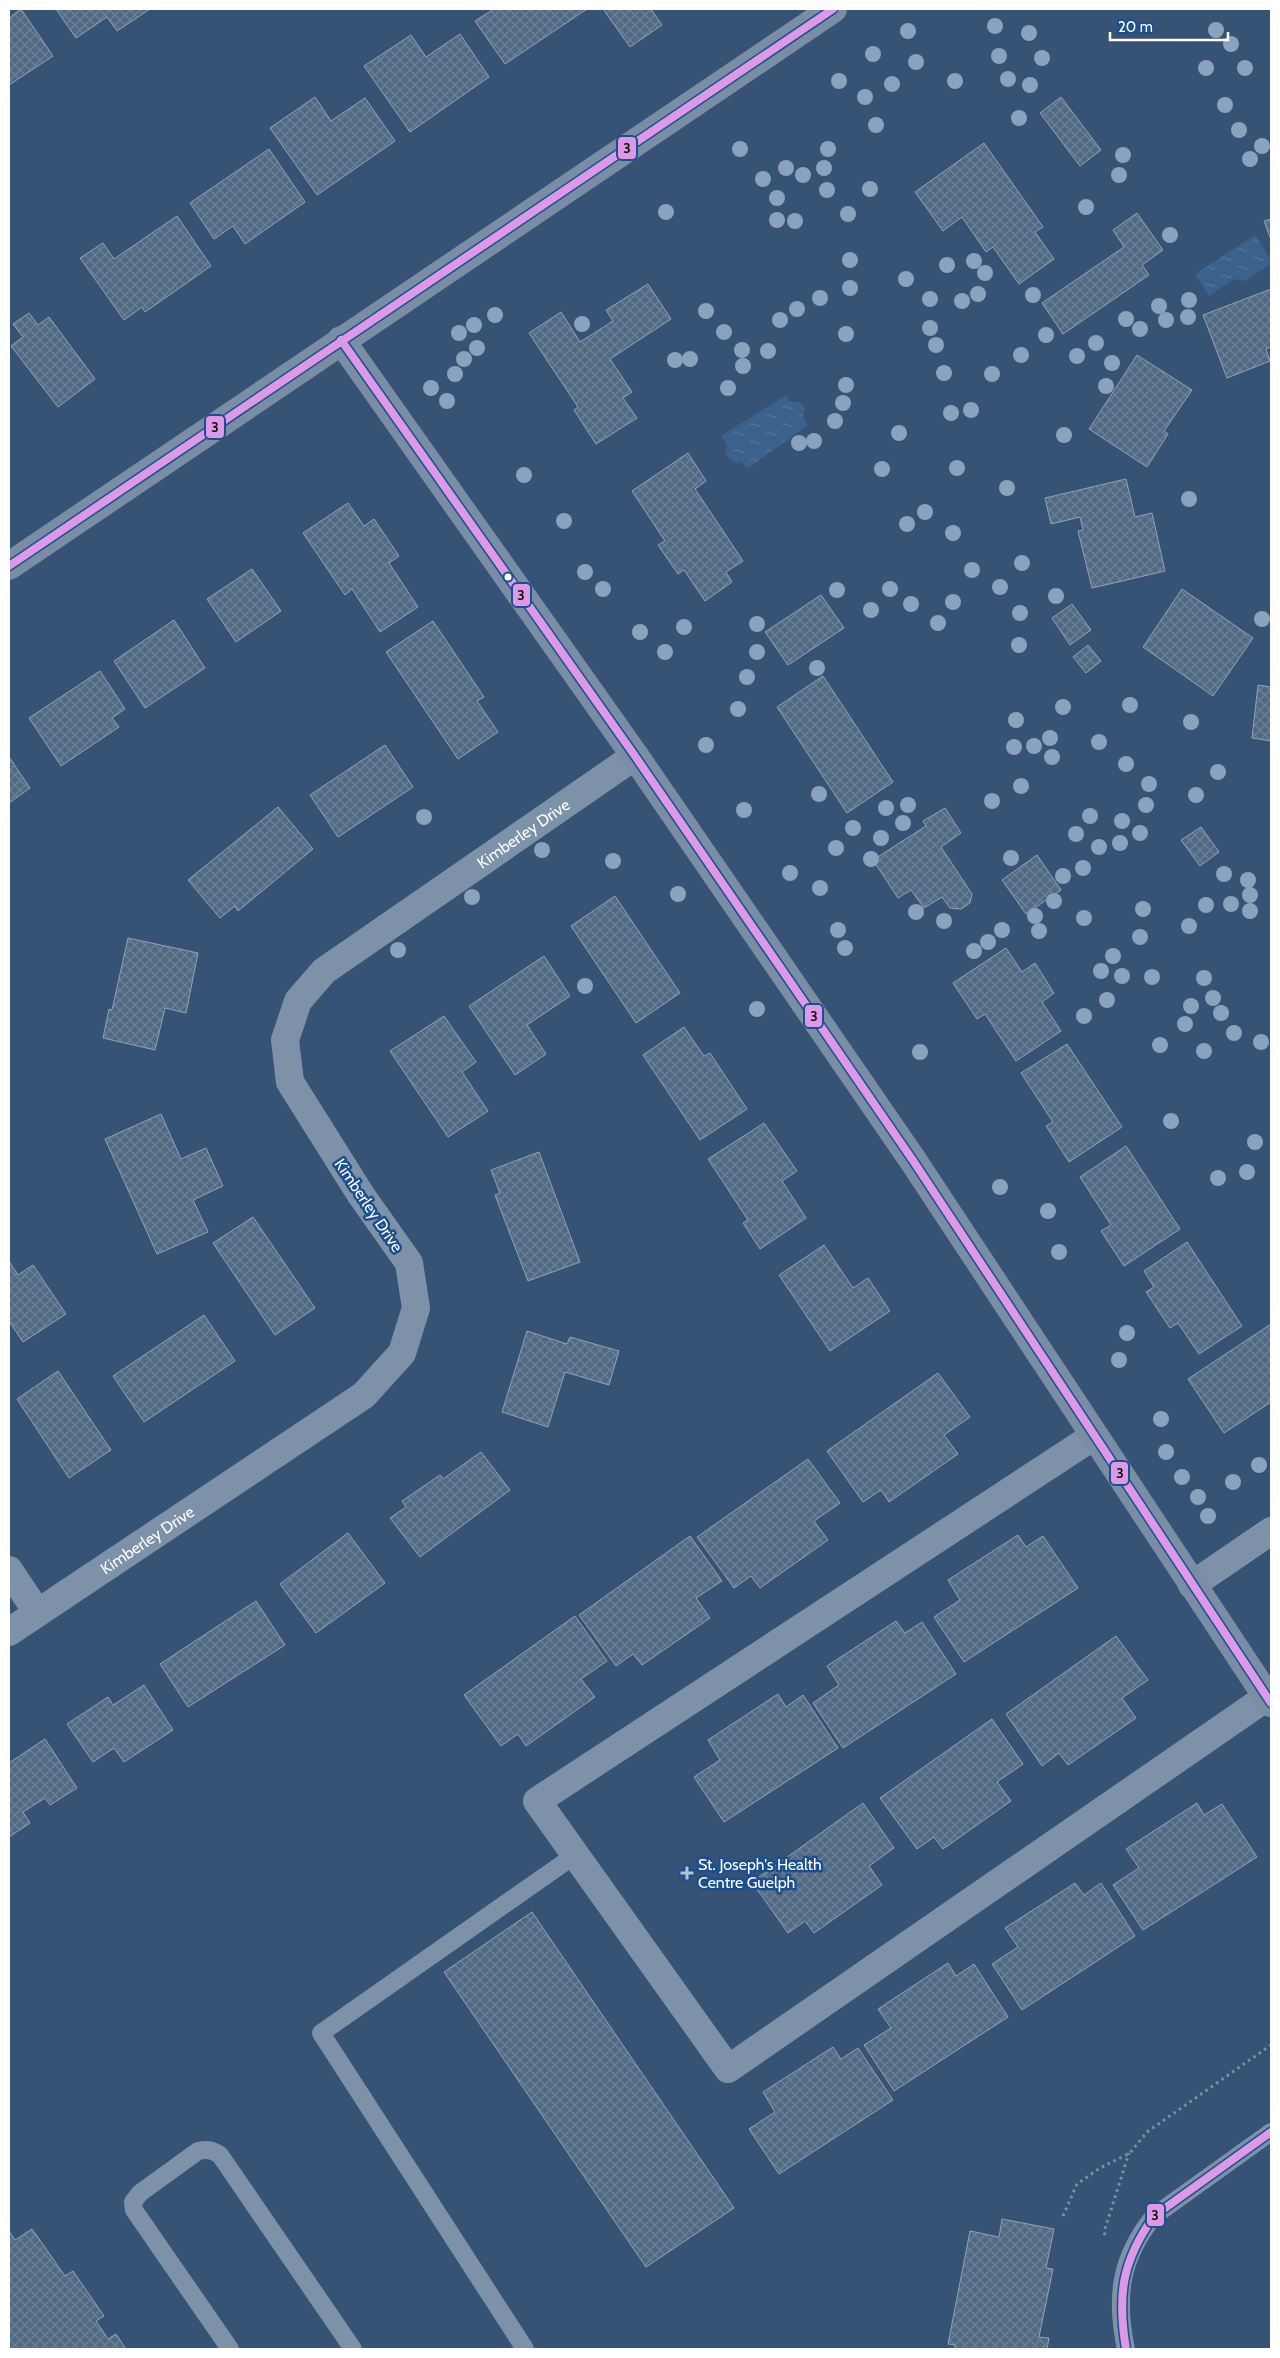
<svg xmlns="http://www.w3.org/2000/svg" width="1280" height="2358" font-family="Cabin,sans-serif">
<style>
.water{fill:url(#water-ripples)}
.building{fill:url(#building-cross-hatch);stroke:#92a2b6}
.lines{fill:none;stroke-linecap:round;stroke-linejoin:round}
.path{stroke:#7d92a8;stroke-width:3;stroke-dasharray:2.5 4;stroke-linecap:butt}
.lane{stroke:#7d92a8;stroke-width:18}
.street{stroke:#7d92a8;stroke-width:28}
.secondary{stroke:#798da4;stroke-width:28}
.bus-1-casing{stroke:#1b4f8f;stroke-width:11}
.bus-1{stroke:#dd99e6;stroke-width:8}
.tree{fill:#8aa2be}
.bus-dot{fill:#fff;stroke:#1b4f8f;stroke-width:2}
.poi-dot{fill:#b9c2ce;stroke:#1b4f8f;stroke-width:2}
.labels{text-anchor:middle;stroke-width:5;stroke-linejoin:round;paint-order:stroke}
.street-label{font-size:16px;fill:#fff;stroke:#1b4f8f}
.poi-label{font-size:16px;fill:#fff;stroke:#1b4f8f;text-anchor:start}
.line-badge{stroke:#1b4f8f;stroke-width:2}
.pale-badge-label{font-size:14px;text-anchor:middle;font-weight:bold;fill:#111}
</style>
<defs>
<pattern id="water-ripples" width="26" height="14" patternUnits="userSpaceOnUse" patternTransform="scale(1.25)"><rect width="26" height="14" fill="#3b618d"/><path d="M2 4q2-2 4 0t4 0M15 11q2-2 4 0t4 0" fill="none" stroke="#58799e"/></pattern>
<pattern id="building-cross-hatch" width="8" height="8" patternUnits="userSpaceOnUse" patternTransform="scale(1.25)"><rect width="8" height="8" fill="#526984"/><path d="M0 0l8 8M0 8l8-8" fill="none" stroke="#6c8096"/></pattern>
</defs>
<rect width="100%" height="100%" fill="#365274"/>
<path class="water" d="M1255 235 1271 260V264L1245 281 1234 279 1209 296 1195 274Z
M786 395 791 402H800L805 409 803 417 808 425 747 469 741 461 738 464 729 459 725 451 728 445 721 436Z"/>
<path class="building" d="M21 9 53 56 9 85V18Z
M56 9H150L117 31 107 17 76 38Z
M494 9H587L505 64 475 21Z
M603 9H651L662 25 630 47Z
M460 34 489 77 410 132 364 66 411 35 426 57Z
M315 97 331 121 365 98 395 141 317 195 270 128Z
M1061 97 1101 150 1080 166 1040 113Z
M984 143 1043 227 1035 232 1054 259 1019 284 993 247 986 252 962 217 943 231 915 192Z
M269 149 305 202 245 244 233 226 214 239 190 203Z
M1137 213 1163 250 1142 265 1149 275 1063 334 1042 303 1124 247 1113 230Z
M177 216 211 266 145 312 142 307 124 320 80 258 103 243 114 259Z
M1271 219V240L1264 221Z
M648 284 671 319 610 359 632 392 623 398 637 418 596 444 574 410 578 407 529 333 561 312 580 342 613 321 606 310Z
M1271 289V347L1266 349 1270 361 1227 378 1203 315Z
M29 313 38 325 49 317 95 379 58 407 11 346 23 337 13 324Z
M1137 355 1192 390 1164 431 1168 434 1147 467 1089 429Z
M688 453 706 481 695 489 743 561 726 572 732 582 705 601 684 570 678 574 658 545 665 541 632 491Z
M1126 479 1135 517 1152 513 1165 571 1092 588 1078 531 1083 530 1080 517 1051 524 1045 498Z
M348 503 364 526 374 519 399 556 389 563 418 607 380 632 352 589 345 595 303 533Z
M252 569 281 611 236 642 207 599Z
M1182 589 1253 638 1213 696 1143 647Z
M821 595 844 628 788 665 765 632Z
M1072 604 1091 630 1070 645 1052 618Z
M174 620 205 668 145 708 114 661Z
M433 621 484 697 477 701 498 732 458 759 386 652Z
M1088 645 1101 661 1086 673 1073 657Z
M100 671 125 709 112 718 119 727 61 766 29 718Z
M823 676 893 782 847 813 777 707Z
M1258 685 1271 687V741L1252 738Z
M385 745 413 787 338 837 310 795Z
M9 757 30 788 9 803Z
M278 807 313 849 238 911 235 906 220 918 188 880Z
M945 808 961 833 941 847 972 894 970 903 961 909 950 908 942 897 924 908 911 890 898 898 873 860 926 826 923 821Z
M1201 827 1219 852 1200 866 1181 840Z
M1037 855 1061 890 1026 914 1002 880Z
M615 896 680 993 636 1023 571 926Z
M128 938 198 953 186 1013 165 1008 155 1050 103 1038 109 1009 112 1010Z
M1006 948 1022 972 1035 963 1054 993 1042 1002 1061 1031 1016 1061 985 1014 977 1019 953 983Z
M544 956 570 996 527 1025 546 1054 515 1075 469 1006Z
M444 1016 476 1062 462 1072 488 1111 448 1137 390 1051Z
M684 1027 704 1056 710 1053 747 1109 700 1140 643 1055Z
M1067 1044 1122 1127 1069 1162 1046 1126 1053 1122 1021 1073Z
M161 1114 181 1159 206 1148 223 1186 193 1200 208 1232 157 1254 105 1139Z
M764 1123 797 1171 782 1181 806 1218 760 1249 743 1223 748 1220 708 1159Z
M1126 1146 1180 1229 1124 1266 1101 1231 1111 1225 1080 1177Z
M539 1152 580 1262 528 1281 495 1195 500 1193 491 1170Z
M253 1217 315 1308 275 1335 213 1243Z
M1187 1242 1242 1326 1199 1354 1178 1323 1170 1328 1146 1292 1154 1287 1144 1271Z
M824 1245 853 1288 868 1278 890 1311 830 1351 779 1275Z
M9 1261 18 1275 33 1265 66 1314 23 1342 9 1321Z
M204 1315 235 1361 144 1422 113 1376Z
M1271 1324V1402L1224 1433 1188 1379Z
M527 1331 567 1344 570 1337 619 1351 609 1385 565 1372 548 1427 502 1412Z
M58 1371 111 1450 69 1478 17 1399Z
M938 1373 970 1417 944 1435 958 1454 889 1502 881 1490 863 1502 827 1451Z
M481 1452 510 1490 420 1557 390 1518 406 1507 402 1501 440 1475 443 1479Z
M808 1459 840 1503 814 1521 828 1540 760 1588 751 1576 734 1588 697 1537Z
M348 1533 385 1583 316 1633 280 1584Z
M1018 1535 1026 1547 1043 1536 1078 1588 964 1662 934 1617 960 1600 948 1580Z
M690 1536 722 1581 696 1598 710 1618 642 1665 633 1654 616 1666 579 1615Z
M256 1601 285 1645 188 1707 160 1664Z
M575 1616 607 1661 581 1679 595 1697 526 1746 518 1734 501 1746 464 1695Z
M896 1621 905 1633 922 1622 956 1674 843 1748 813 1703 839 1685 827 1666Z
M1116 1636 1148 1680 1122 1698 1136 1718 1068 1765 1059 1753 1042 1766 1006 1714Z
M144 1685 173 1730 124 1762 114 1748 93 1762 67 1724 108 1697 113 1705Z
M778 1694 786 1707 803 1695 838 1748 724 1822 694 1777 720 1760 708 1740Z
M992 1719 1023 1764 997 1782 1011 1801 943 1849 934 1837 917 1849 880 1798Z
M45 1739 77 1788 50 1805 45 1798 23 1812 30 1823 9 1837V1763Z
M863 1803 894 1848 869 1866 882 1885 814 1933 805 1921 788 1933 752 1882Z
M1197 1803 1204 1815 1222 1804 1257 1857 1143 1930 1113 1885 1139 1868 1126 1849Z
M1075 1883 1084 1895 1101 1883 1135 1936 1022 2010 992 1964 1018 1947 1005 1928Z
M532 1912 734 2208 646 2267 444 1972Z
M948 1963 956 1976 974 1964 1008 2017 894 2091 864 2045 891 2028 878 2009Z
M833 2047 841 2059 858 2048 893 2100 779 2174 749 2129 775 2112 763 2092Z
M1002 2219 1054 2229 1046 2268 1053 2269 1039 2337 1049 2338 1047 2349H954L955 2345 948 2344 970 2231 999 2237Z
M32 2229 65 2276 73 2271 104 2316 96 2321 108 2339 116 2334 126 2349H9V2231L15 2240Z"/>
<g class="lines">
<path class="path" d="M1063 2216 1077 2184 1100 2168 1130 2153 1147 2132 1271 2045
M1105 2235 1104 2232 1129 2153"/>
<path class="lane" d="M230 2349 134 2210 133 2202 140 2193 198 2151C208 2149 212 2150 220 2155L353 2349
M525 2349 321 2033 575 1855
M1126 2349C1115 2297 1120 2258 1154 2216L1271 2132"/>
<g class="street">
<path d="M1094 1436 537 1801 728 2069 1267 1697"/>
<path d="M9 1570 37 1612"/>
<path d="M1192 1585 1271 1531"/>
<path id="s1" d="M9 1632 364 1395 402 1353 416 1308 409 1263 361 1195 290 1082 285 1040 298 1001 324 971 635 756"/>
</g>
<path class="secondary" d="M341 340 635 756 914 1162 1271 1703
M9 566 833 9"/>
<g class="bus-1-casing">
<path id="bus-1" d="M341 340 635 756 914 1162 1271 1703
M9 566 833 9
M1126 2349C1117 2295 1122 2261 1154 2216L1271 2132"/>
</g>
<use href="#bus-1" class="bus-1"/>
</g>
<g class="tree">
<circle cx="995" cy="26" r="8"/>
<circle cx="1216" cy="30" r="8"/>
<circle cx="908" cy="31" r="8"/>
<circle cx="1029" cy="33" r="8"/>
<circle cx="1231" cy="44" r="8"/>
<circle cx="873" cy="54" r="8"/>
<circle cx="999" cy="56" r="8"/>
<circle cx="1042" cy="58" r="8"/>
<circle cx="916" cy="62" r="8"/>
<circle cx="1206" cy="68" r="8"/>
<circle cx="1245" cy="68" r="8"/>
<circle cx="1008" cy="79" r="8"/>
<circle cx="839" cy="81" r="8"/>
<circle cx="955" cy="81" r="8"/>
<circle cx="892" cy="84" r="8"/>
<circle cx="1030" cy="85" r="8"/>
<circle cx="865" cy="97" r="8"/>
<circle cx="1225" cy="105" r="8"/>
<circle cx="1019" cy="118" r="8"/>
<circle cx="876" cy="125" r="8"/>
<circle cx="1239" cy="130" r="8"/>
<circle cx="1262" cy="146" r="8"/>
<circle cx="740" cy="149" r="8"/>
<circle cx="828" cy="149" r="8"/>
<circle cx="1123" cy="155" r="8"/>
<circle cx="1250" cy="159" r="8"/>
<circle cx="786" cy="168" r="8"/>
<circle cx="824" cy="168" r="8"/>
<circle cx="803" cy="175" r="8"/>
<circle cx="1119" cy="175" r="8"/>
<circle cx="763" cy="179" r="8"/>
<circle cx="870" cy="189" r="8"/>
<circle cx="827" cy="190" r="8"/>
<circle cx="777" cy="198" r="8"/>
<circle cx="1086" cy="207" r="8"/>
<circle cx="666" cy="212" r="8"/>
<circle cx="848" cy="214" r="8"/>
<circle cx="777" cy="220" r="8"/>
<circle cx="795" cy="221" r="8"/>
<circle cx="1170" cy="235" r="8"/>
<circle cx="850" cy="260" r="8"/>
<circle cx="974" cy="261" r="8"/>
<circle cx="947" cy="265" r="8"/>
<circle cx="985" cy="273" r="8"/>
<circle cx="906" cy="279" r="8"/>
<circle cx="850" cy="288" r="8"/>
<circle cx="978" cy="294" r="8"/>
<circle cx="1033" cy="295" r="8"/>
<circle cx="820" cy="298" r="8"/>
<circle cx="930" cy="299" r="8"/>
<circle cx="1189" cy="300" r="8"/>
<circle cx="962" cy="301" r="8"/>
<circle cx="1159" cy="306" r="8"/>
<circle cx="797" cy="309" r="8"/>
<circle cx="706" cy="311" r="8"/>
<circle cx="495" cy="315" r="8"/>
<circle cx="1188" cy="317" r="8"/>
<circle cx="1126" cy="319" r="8"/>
<circle cx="780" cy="320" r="8"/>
<circle cx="1166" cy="320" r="8"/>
<circle cx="582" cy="324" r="8"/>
<circle cx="474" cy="325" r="8"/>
<circle cx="930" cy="328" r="8"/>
<circle cx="1140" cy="329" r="8"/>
<circle cx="724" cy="332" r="8"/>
<circle cx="459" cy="333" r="8"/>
<circle cx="846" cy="334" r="8"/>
<circle cx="1046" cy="335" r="8"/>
<circle cx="1096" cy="343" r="8"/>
<circle cx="936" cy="345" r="8"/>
<circle cx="477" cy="348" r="8"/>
<circle cx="742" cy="350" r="8"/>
<circle cx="768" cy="351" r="8"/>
<circle cx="1021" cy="355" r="8"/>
<circle cx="1077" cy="356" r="8"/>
<circle cx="464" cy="359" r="8"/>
<circle cx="690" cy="359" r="8"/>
<circle cx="675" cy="360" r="8"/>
<circle cx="1112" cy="363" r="8"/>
<circle cx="743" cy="366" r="8"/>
<circle cx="944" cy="373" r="8"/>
<circle cx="455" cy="374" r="8"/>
<circle cx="992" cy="374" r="8"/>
<circle cx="846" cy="385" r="8"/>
<circle cx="1106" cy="386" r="8"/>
<circle cx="431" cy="388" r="8"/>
<circle cx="728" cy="388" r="8"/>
<circle cx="447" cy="401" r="8"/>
<circle cx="843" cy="403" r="8"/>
<circle cx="971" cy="410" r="8"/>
<circle cx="951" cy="413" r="8"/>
<circle cx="835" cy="421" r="8"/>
<circle cx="899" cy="433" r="8"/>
<circle cx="1064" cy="435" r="8"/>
<circle cx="814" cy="441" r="8"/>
<circle cx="799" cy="443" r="8"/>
<circle cx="957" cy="468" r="8"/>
<circle cx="882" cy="469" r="8"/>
<circle cx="524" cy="475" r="8"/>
<circle cx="1007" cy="488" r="8"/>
<circle cx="1189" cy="499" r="8"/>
<circle cx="925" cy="512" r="8"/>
<circle cx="564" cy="521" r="8"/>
<circle cx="907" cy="524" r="8"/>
<circle cx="953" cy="533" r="8"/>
<circle cx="1022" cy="563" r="8"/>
<circle cx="972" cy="570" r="8"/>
<circle cx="585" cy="572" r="8"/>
<circle cx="1000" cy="587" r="8"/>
<circle cx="603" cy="589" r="8"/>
<circle cx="890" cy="589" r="8"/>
<circle cx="837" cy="590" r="8"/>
<circle cx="1056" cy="596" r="8"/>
<circle cx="953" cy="602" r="8"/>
<circle cx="911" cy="604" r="8"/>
<circle cx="871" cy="610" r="8"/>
<circle cx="1020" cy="613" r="8"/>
<circle cx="1262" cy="619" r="8"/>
<circle cx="938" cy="623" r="8"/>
<circle cx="757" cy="624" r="8"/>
<circle cx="684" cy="627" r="8"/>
<circle cx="640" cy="632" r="8"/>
<circle cx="1019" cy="645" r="8"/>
<circle cx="665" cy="652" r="8"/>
<circle cx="757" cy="652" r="8"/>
<circle cx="817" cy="668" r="8"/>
<circle cx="747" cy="677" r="8"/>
<circle cx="1130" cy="705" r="8"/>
<circle cx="1063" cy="707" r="8"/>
<circle cx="738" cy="709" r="8"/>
<circle cx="1016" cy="720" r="8"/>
<circle cx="1191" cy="722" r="8"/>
<circle cx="1050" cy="738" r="8"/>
<circle cx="1099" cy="742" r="8"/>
<circle cx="706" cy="745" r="8"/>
<circle cx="1034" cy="746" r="8"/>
<circle cx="1014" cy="747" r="8"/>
<circle cx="1052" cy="757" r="8"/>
<circle cx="1126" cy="764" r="8"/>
<circle cx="1218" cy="772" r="8"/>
<circle cx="1149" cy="784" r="8"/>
<circle cx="1021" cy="786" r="8"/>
<circle cx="819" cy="794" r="8"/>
<circle cx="1196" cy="795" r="8"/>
<circle cx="992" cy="801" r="8"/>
<circle cx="908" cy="805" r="8"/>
<circle cx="1146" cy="805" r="8"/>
<circle cx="886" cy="808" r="8"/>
<circle cx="744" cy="810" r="8"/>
<circle cx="1090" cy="816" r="8"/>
<circle cx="424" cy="817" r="8"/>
<circle cx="1122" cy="821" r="8"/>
<circle cx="903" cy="823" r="8"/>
<circle cx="853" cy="828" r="8"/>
<circle cx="1140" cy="833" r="8"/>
<circle cx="1076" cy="834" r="8"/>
<circle cx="881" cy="838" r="8"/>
<circle cx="1120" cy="843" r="8"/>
<circle cx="1099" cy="847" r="8"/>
<circle cx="836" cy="848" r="8"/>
<circle cx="542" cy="850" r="8"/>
<circle cx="1011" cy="858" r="8"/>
<circle cx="871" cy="859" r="8"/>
<circle cx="613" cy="861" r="8"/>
<circle cx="1083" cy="868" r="8"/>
<circle cx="790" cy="873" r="8"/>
<circle cx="1224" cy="874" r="8"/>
<circle cx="1063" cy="876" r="8"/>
<circle cx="1248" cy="880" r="8"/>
<circle cx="820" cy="888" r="8"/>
<circle cx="678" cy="894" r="8"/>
<circle cx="1250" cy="895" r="8"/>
<circle cx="472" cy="897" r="8"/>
<circle cx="1054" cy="901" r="8"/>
<circle cx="1231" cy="904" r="8"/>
<circle cx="1206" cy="905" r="8"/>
<circle cx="1143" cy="909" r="8"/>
<circle cx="1250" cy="911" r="8"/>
<circle cx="916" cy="912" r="8"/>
<circle cx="1035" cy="916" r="8"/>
<circle cx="1084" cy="918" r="8"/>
<circle cx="944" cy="921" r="8"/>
<circle cx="1189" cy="926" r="8"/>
<circle cx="838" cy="930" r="8"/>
<circle cx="1002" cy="930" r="8"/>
<circle cx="1039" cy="931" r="8"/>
<circle cx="1140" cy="937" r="8"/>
<circle cx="988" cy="942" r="8"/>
<circle cx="845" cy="948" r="8"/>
<circle cx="398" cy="950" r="8"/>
<circle cx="974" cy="951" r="8"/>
<circle cx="1113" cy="956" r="8"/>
<circle cx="1101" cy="971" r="8"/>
<circle cx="1122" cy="976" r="8"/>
<circle cx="1152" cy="977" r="8"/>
<circle cx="1204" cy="978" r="8"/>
<circle cx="585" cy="986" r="8"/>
<circle cx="1213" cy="998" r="8"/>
<circle cx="1107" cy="1000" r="8"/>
<circle cx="1191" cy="1006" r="8"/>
<circle cx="757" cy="1009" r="8"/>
<circle cx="1221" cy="1013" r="8"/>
<circle cx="1084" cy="1016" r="8"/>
<circle cx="1185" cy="1024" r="8"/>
<circle cx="1234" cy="1033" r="8"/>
<circle cx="1261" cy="1042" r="8"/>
<circle cx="1160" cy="1045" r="8"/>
<circle cx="1204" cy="1051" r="8"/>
<circle cx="920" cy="1052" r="8"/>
<circle cx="1171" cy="1121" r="8"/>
<circle cx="1255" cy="1142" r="8"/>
<circle cx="1247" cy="1172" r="8"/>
<circle cx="1218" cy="1178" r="8"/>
<circle cx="1000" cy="1187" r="8"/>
<circle cx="1048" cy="1211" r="8"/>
<circle cx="1059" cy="1252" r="8"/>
<circle cx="1127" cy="1333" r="8"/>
<circle cx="1119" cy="1360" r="8"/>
<circle cx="1161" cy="1419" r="8"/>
<circle cx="1166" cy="1452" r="8"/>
<circle cx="1259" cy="1465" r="8"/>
<circle cx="1182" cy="1477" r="8"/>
<circle cx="1233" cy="1482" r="8"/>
<circle cx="1198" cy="1497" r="8"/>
<circle cx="1208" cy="1516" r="8"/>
</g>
<circle class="bus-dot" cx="508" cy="577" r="4.5"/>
<path class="poi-dot" d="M684.5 1865.5h5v5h5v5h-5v5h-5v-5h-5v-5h5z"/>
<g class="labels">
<g class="street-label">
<text dy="6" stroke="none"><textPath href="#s1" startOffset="1158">Kimberley Drive</textPath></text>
<text transform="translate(369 1205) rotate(56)" y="6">Kimberley Drive</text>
<text dy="6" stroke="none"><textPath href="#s1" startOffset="166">Kimberley Drive</textPath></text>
</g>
<g class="poi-label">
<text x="698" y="1870">St. Joseph's Health<tspan x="698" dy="18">Centre Guelph</tspan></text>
</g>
</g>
<g class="line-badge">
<rect x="617" y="136" width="20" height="24" rx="5" fill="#dd99e6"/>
<rect x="205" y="415" width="20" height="24" rx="5" fill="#dd99e6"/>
<rect x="512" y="583" width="19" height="24" rx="5" fill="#dd99e6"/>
<rect x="804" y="1004" width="19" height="24" rx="5" fill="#dd99e6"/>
<rect x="1110" y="1461" width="19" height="24" rx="5" fill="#dd99e6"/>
<rect x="1146" y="2203" width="19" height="24" rx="5" fill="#dd99e6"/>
</g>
<g class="pale-badge-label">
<text x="627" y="153">3</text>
<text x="215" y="432">3</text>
<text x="521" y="600">3</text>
<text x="814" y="1021">3</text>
<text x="1120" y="1478">3</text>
<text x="1155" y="2220">3</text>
</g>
<rect width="1280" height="2358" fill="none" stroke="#ffffff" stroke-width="20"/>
<path d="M1110 32v8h118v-8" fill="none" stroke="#ffffff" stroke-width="2.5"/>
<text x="1118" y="32" font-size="15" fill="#ffffff" stroke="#1b4f8f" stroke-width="4" paint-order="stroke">20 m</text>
</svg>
